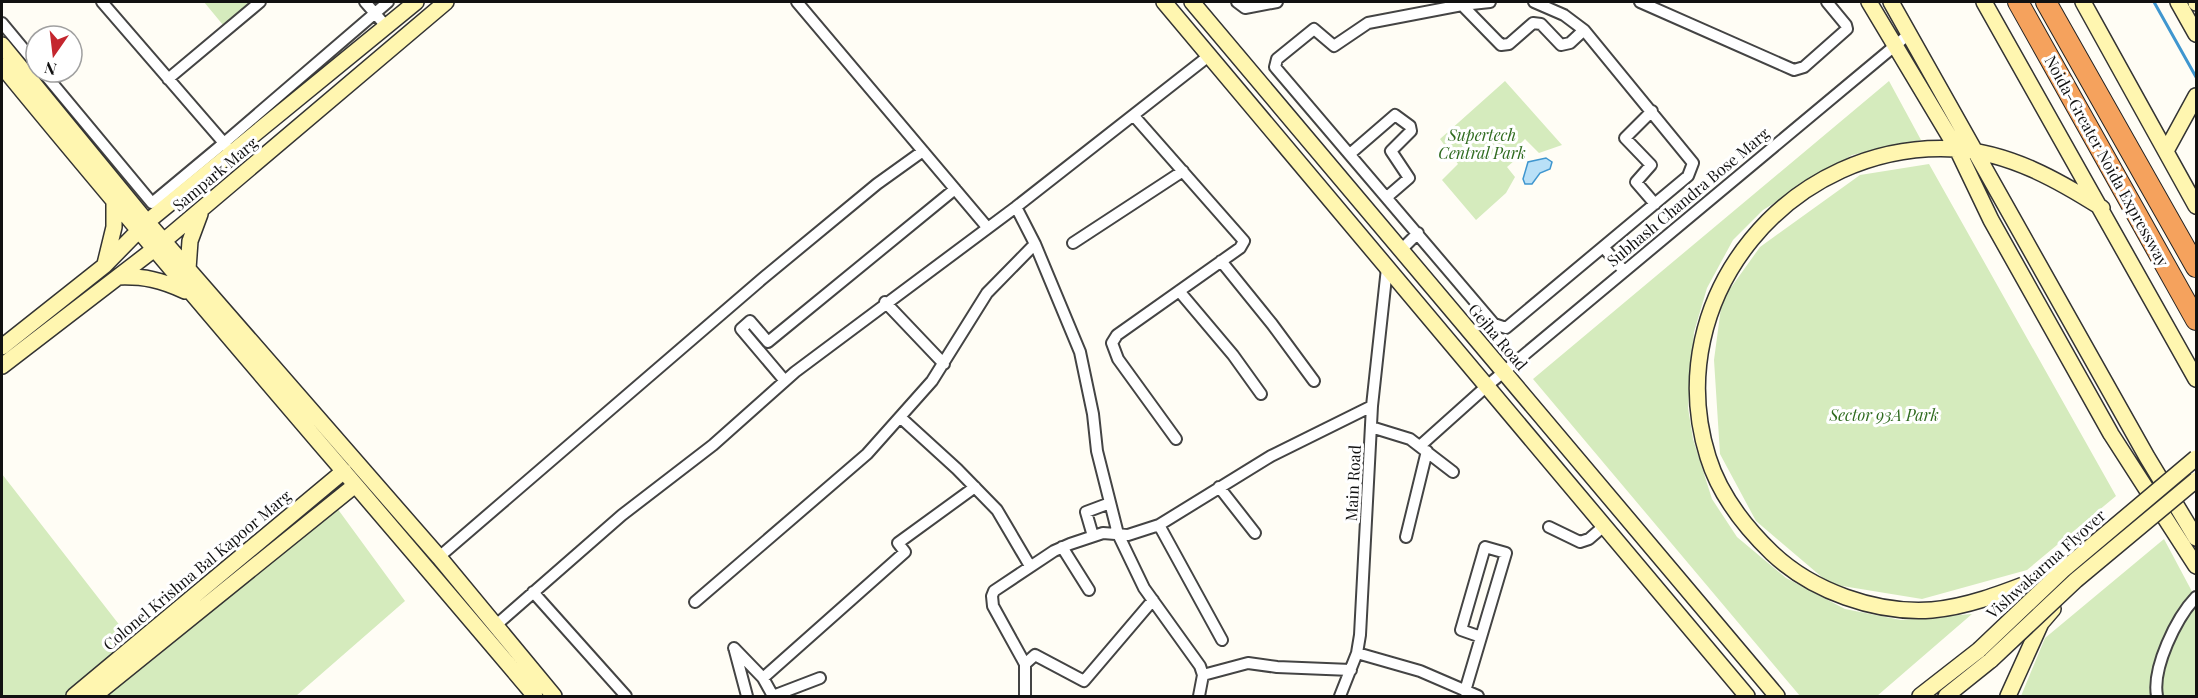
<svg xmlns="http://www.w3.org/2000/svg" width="2198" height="698" font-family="'Playfair Display',serif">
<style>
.green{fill:#d5ebbd}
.water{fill:#b9e0f7;stroke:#3f96cf;stroke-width:1.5}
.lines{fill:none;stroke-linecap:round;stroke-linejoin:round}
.stream{stroke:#3f96cf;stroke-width:3}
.street-casing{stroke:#444;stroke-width:14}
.secondary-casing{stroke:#333;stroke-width:18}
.highway-casing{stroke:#222;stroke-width:22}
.street{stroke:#fff;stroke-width:10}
.secondary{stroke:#fff6b0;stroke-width:15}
.highway{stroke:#f5a25d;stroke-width:20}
.secondary-bridge-casing{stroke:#333;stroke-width:18;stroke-linecap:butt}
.secondary-bridge{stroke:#fff6b0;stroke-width:15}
.labels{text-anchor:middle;stroke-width:6;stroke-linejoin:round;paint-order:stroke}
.park-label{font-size:16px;font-style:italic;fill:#2f6b1f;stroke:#fff}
.street-label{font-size:16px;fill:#111;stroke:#fff}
</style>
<rect width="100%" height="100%" fill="#fffdf5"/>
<path class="green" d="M204 2H252L223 25Z
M1505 81 1562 145 1539 153 1525 139 1513 151 1515 160 1507 167 1515 177 1506 193 1476 220 1442 180 1458 164 1440 139Z
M1889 81 1921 140 1852 155 1763 210 1733 240 1707 288 1694 332 1688 408 1693 439 1712 499 1737 537 1786 578 1845 609 1901 620 1972 614 1877 696H1800L1533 379Z
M1929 164 2116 496 2027 570 1922 599 1830 584 1756 521 1720 454 1714 360 1722 300 1760 247 1860 175Z
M2 474 149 663 337 508 405 601 296 696H2Z
M2164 539 2196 599V696H2021L2045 638Z"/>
<path class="water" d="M1546 158 1552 162 1550 169 1540 173 1532 184H1525L1523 179 1528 162Z"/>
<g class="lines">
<path class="stream" d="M2154 2 2196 77"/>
<g class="street-casing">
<path id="street" d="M365 2 386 26
M797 2 987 227
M1237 2 1245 8 1277 2
M1534 2 1564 15 1584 30
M1640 2 1794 70 1804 67 1847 29 1846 25 1827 2
M1462 5 1501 45 1509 44 1533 23 1541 24 1561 45 1570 43 1584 30 1693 163 1688 176 1506 328 1494 324 1275 67 1277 59 1314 29 1334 46 1368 23Z
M1462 5 1490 2
M2 23 36 64
M43 72 152 203 224 143 102 2
M168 79 260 2
M1652 111 1625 138 1651 165 1636 182 1655 204
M1134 116 1244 241 1240 248 1117 335 1112 343 1118 359 1176 439
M227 147 224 143 388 2
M1351 153 1395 115 1410 126 1411 131 1391 151 1409 178 1387 197
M1016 207 1035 244 1080 352 1093 414 1097 451 1118 534 1144 588 1200 666 1203 675 1199 696
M1073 243 1183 171
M1604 248 1624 271
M1401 250 1418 233
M1221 261 1272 324 1314 381
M1179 291 1233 355 1261 394
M885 302 944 364
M785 381 741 329 750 321 768 342 955 189
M900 417 957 469 997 510 1030 566
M1371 427 1410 439 1453 472
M1421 445 1488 385 1909 34
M1219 487 1255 533
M1159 525 1222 640
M1549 527 1580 542 1589 539 1604 526
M1093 536 1086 512 1110 503
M1406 537 1427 451
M1062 547 1089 590
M439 557 762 279 877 184 923 151
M533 592 626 696
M695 602 867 454 932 381 987 293 1035 244
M495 626 622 515 713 445 795 372 1016 207 1210 55
M734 648 763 678 773 696
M735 651 747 696
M1357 653 1420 671 1478 696
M1025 664 1035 655 1084 681 1153 600
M1203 675 1248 663 1277 667 1351 670
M763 678 905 552 898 543 975 487
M1465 691 1506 553 1485 547 1461 630 1481 637
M773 696 820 678
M1025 696V664L993 606 992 596 994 591 1054 551 1070 544 1103 533 1128 535 1159 525 1271 456 1372 406
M1340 696 1357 653 1360 635 1372 406 1387 268
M2157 696C2152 668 2176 618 2196 597"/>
</g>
<g class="secondary-casing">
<path id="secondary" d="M1164 2 1747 696
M1192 2 1777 696
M1869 2 1957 149 1991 220 2111 434 2196 566
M1891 2 2147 457 2196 538
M1984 2 2196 379
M2083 2 2196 206
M2178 2 2196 34
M2196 2V3
M2 45 147 222 439 557 554 696
M2 66C176 279 358 486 535 696
M2166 151 2196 96
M105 264 114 227V203
M188 269 190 241 200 214
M118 277C144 276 161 280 185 291
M2 347 104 266 147 222 416 2
M2 366 153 250 446 2
M2063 570C2021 585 1977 606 1932 610 1876 614 1812 591 1772 553 1745 527 1719 493 1708 457 1658 297 1792 139 1956 149 2010 153 2058 180 2102 208
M74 696 344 471
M94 696 354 486
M1920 696 1979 650
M1946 696 1991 660
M2008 696 2041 623 2053 609"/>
</g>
<g class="highway-casing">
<path id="highway" d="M2018 2 2196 320
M2046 2 2196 267"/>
</g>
<use href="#street" class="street"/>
<use href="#secondary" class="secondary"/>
<use href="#highway" class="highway"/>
<g class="secondary-bridge-casing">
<path id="secondary-bridge" d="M1979 650 2063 570 2196 458
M1991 660 2076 580 2196 480"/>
</g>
<use href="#secondary-bridge" class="secondary-bridge"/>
</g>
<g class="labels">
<g class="park-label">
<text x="1482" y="141">Supertech<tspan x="1482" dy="18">Central Park</tspan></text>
<text x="1884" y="421">Sector 93A Park</text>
</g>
<g class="street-label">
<text transform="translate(2107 161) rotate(61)" y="6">Noida-Greater Noida Expressway</text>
<text transform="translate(215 174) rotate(-40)" y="6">Sampark Marg</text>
<text transform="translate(1688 197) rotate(-40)" y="6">Subhash Chandra Bose Marg</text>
<text transform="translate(1498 337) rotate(50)" y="6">Gejha Road</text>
<text transform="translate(1353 483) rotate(-87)" y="6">Main Road</text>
<text transform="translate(2046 564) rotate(-42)" y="6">Vishwakarma Flyover</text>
<text transform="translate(197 570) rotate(-40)" y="6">Colonel Krishna Bal Kapoor Marg</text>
</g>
</g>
<rect width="2198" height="698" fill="none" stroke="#111111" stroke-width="6"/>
<g transform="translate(54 54) rotate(194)"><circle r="28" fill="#ffffff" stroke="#a0a0a0" stroke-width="1.5"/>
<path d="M0-4.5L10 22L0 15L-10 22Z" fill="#c4262e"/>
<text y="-9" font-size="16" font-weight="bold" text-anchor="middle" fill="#111111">N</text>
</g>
</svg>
